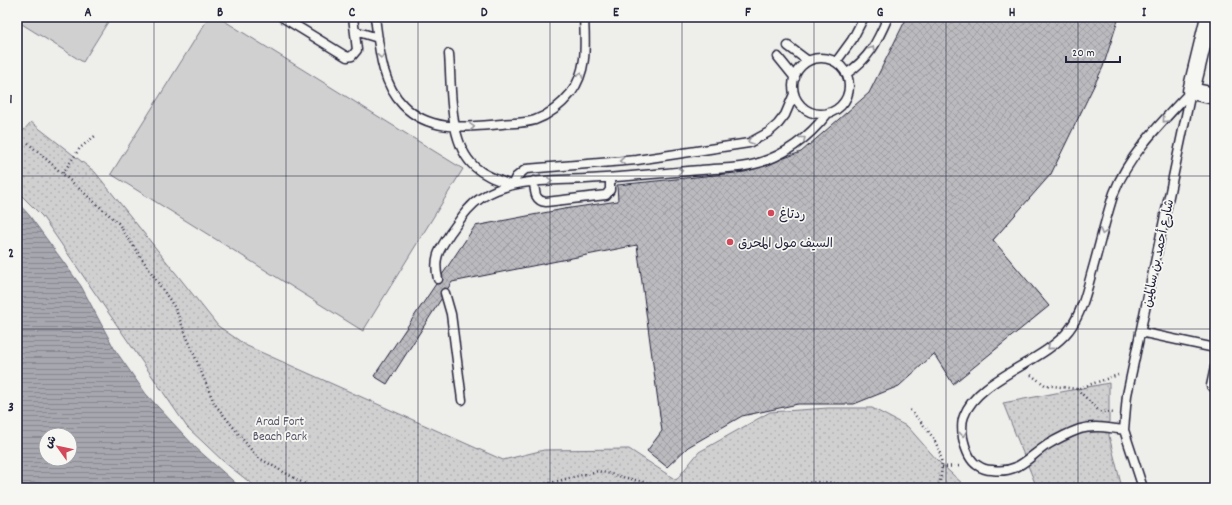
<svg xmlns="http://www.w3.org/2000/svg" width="1232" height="505" font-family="Dekko,'Playpen Sans Arabic',sans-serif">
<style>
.grass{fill:url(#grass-dots);stroke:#797986}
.garden{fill:#d0d0d1;stroke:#797986}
.water{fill:url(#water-rules);stroke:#727281;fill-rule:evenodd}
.building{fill:url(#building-cross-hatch);stroke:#22223b}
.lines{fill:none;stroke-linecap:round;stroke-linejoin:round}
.lane-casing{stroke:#22223b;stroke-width:11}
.street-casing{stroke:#22223b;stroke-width:19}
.path{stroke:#22223b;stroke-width:2.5;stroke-dasharray:1 3;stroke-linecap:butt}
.lane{stroke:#f6f6f2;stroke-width:8}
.street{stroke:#f6f6f2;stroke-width:16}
.oneway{stroke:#9797a0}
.grid{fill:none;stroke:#22223b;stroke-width:1;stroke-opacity:0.55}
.poi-dot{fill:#d1495b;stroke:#f6f6f2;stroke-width:1.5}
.labels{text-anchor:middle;stroke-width:3.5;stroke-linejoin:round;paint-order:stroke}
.poi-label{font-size:13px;fill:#22223b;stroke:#f6f6f2;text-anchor:start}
.street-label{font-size:13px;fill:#22223b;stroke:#f6f6f2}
.park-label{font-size:13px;fill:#565668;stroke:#f6f6f2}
.neatline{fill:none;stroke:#22223b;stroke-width:1.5}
.grid-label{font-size:13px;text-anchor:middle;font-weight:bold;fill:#22223b}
</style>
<defs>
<pattern id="grass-dots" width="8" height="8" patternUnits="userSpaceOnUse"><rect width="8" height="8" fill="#d0d0d1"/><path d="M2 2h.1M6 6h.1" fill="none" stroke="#b2b2b4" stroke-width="1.8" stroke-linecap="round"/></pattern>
<pattern id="water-rules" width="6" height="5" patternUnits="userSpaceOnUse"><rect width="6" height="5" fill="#a7a7af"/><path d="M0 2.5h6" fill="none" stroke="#888890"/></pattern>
<pattern id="building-cross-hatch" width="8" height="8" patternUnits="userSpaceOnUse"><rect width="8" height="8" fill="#bbbbbf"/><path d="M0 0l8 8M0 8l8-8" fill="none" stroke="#a0a0a5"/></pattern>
</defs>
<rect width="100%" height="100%" fill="#eeeeeb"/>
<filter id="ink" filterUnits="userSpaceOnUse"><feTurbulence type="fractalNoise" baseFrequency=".025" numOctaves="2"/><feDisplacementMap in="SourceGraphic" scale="8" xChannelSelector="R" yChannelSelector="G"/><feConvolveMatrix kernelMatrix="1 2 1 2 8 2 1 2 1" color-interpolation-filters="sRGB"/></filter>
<g filter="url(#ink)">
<path class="grass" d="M31 122 95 172 218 326 247 346 503 460 544 450 629 449 676 480 699 452 770 412 828 408H872L908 427 937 460 965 486 976 488H257L224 462 187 427 42 216 17 191V138Z
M1109 383V436L1122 488H1037L1003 403Z"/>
<path class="garden" d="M17 17H111L83 62 17 21Z
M209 17H218L463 169 363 331 111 174Z"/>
<path class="water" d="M17 202 29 215 81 286 115 350 146 394 196 448 241 488H17ZM46 435H70V459H46Z"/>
<path class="building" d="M907 17H1119L1103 67 1051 174 993 240 1049 306 953 384 934 354 899 386 854 404H798L742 416 688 447 667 467 647 451 662 431 637 245 452 282 387 384 374 376 475 226 564 209 618 201 617 185 745 172 801 152 869 93Z"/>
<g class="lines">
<g class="lane-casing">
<path id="lane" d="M282 17 347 57 352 56 357 50 353 17
M375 17C379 46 381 83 403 105 430 133 467 127 502 124 513 123 526 123 535 120 549 115 562 104 571 93 588 70 585 44 584 17
M355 31 378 38
M788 46 808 61
M449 54C452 89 448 143 475 167 485 176 498 180 511 185
M778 57 795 78
M793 86a28 28 0 1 1 56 0a28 28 0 1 1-56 0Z
M836 62 852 40 864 17
M846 74C870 58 877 42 888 17
M534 181C535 191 534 201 546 202L606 195 610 190V178
M512 185 516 177 526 169 637 160 749 143 769 132 778 124 785 115 794 94
M438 279C433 257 439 250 451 232 460 220 468 206 481 198 511 178 551 181 586 179 625 177 663 173 701 170 718 168 738 169 755 164 785 156 809 137 828 113
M445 293 451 314 462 400
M1140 332 1215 348
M1211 386 1215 367
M1124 430C1110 428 1094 425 1080 429 1069 433 1057 439 1047 445 1027 458 1018 474 992 470 987 470 981 468 977 465 969 460 965 447 963 438 962 431 961 423 964 416 978 378 1043 363 1069 330 1081 314 1086 294 1091 275 1099 248 1105 220 1114 193 1129 154 1163 121 1191 91
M1143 488 1124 430 1127 395 1191 92"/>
</g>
<g class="street-casing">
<path id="street" d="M1209 17 1191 91 1215 96"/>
</g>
<path class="path" d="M28 143 118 223 175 308 214 403 257 457 312 488
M63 173 80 148 95 136
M1031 375 1045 385 1077 389 1118 375
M1077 389 1099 411 1114 413
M910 410C933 435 949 452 938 488
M942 467 961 466
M530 488 598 471 668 488
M786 488C806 481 831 479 851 488"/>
<use href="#lane" class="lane"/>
<use href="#street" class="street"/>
</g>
<defs><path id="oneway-chevron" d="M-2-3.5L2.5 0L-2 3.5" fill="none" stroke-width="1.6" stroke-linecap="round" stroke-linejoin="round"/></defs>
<g class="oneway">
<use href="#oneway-chevron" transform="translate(872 49) rotate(-58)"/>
<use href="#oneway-chevron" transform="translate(381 56) rotate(79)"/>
<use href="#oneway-chevron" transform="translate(580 75) rotate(-70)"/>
<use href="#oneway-chevron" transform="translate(1165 120) rotate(131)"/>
<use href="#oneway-chevron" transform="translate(472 127) rotate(-4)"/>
<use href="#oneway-chevron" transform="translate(803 139) rotate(-38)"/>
<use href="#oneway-chevron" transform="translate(750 141) rotate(162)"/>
<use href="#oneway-chevron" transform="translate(622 161) rotate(176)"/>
<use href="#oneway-chevron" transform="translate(680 171) rotate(-5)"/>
<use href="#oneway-chevron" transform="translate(550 181) rotate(-3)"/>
<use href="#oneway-chevron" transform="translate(1103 232) rotate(106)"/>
<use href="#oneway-chevron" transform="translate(1050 347) rotate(139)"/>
<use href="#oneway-chevron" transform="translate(963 434) rotate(84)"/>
</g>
</g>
<path class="grid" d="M154 17V488M286 17V488M418 17V488M550 17V488M682 17V488M814 17V488M946 17V488M1078 17V488M17 176H1215M17 329H1215"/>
<g class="poi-dot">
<circle cx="771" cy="213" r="4"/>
<circle cx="730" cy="242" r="4"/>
</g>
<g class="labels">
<g class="poi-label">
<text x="779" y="218">ردتاغ</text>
<text x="738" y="247">السيف مول المحرق</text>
</g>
<g class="street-label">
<text transform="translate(1157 253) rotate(-78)" y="5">شارع أحمد بن سالمين</text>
</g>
<g class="park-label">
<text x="280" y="425">Arad Fort<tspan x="280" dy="15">Beach Park</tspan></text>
</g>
</g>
<rect width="1232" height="505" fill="none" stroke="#f6f6f2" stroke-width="44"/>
<g transform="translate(58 447) rotate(303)"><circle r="19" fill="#f6f6f2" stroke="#a1a1a9"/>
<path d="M0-3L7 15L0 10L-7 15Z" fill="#d1495b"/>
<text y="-6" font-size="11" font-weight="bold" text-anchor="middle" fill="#22223b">ش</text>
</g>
<path d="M1066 56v6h54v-6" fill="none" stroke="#22223b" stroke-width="2"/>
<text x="1072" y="56" font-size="12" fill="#22223b" stroke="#f6f6f2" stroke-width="3" paint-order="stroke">20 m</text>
<rect x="22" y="22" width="1188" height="461" class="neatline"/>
<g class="grid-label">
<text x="88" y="16">A</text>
<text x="220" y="16">B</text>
<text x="352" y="16">C</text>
<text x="484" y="16">D</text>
<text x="616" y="16">E</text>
<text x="748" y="16">F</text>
<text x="880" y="16">G</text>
<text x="1012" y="16">H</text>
<text x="1144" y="16">I</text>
<text x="11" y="103">1</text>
<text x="11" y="257">2</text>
<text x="11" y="411">3</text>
</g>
</svg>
